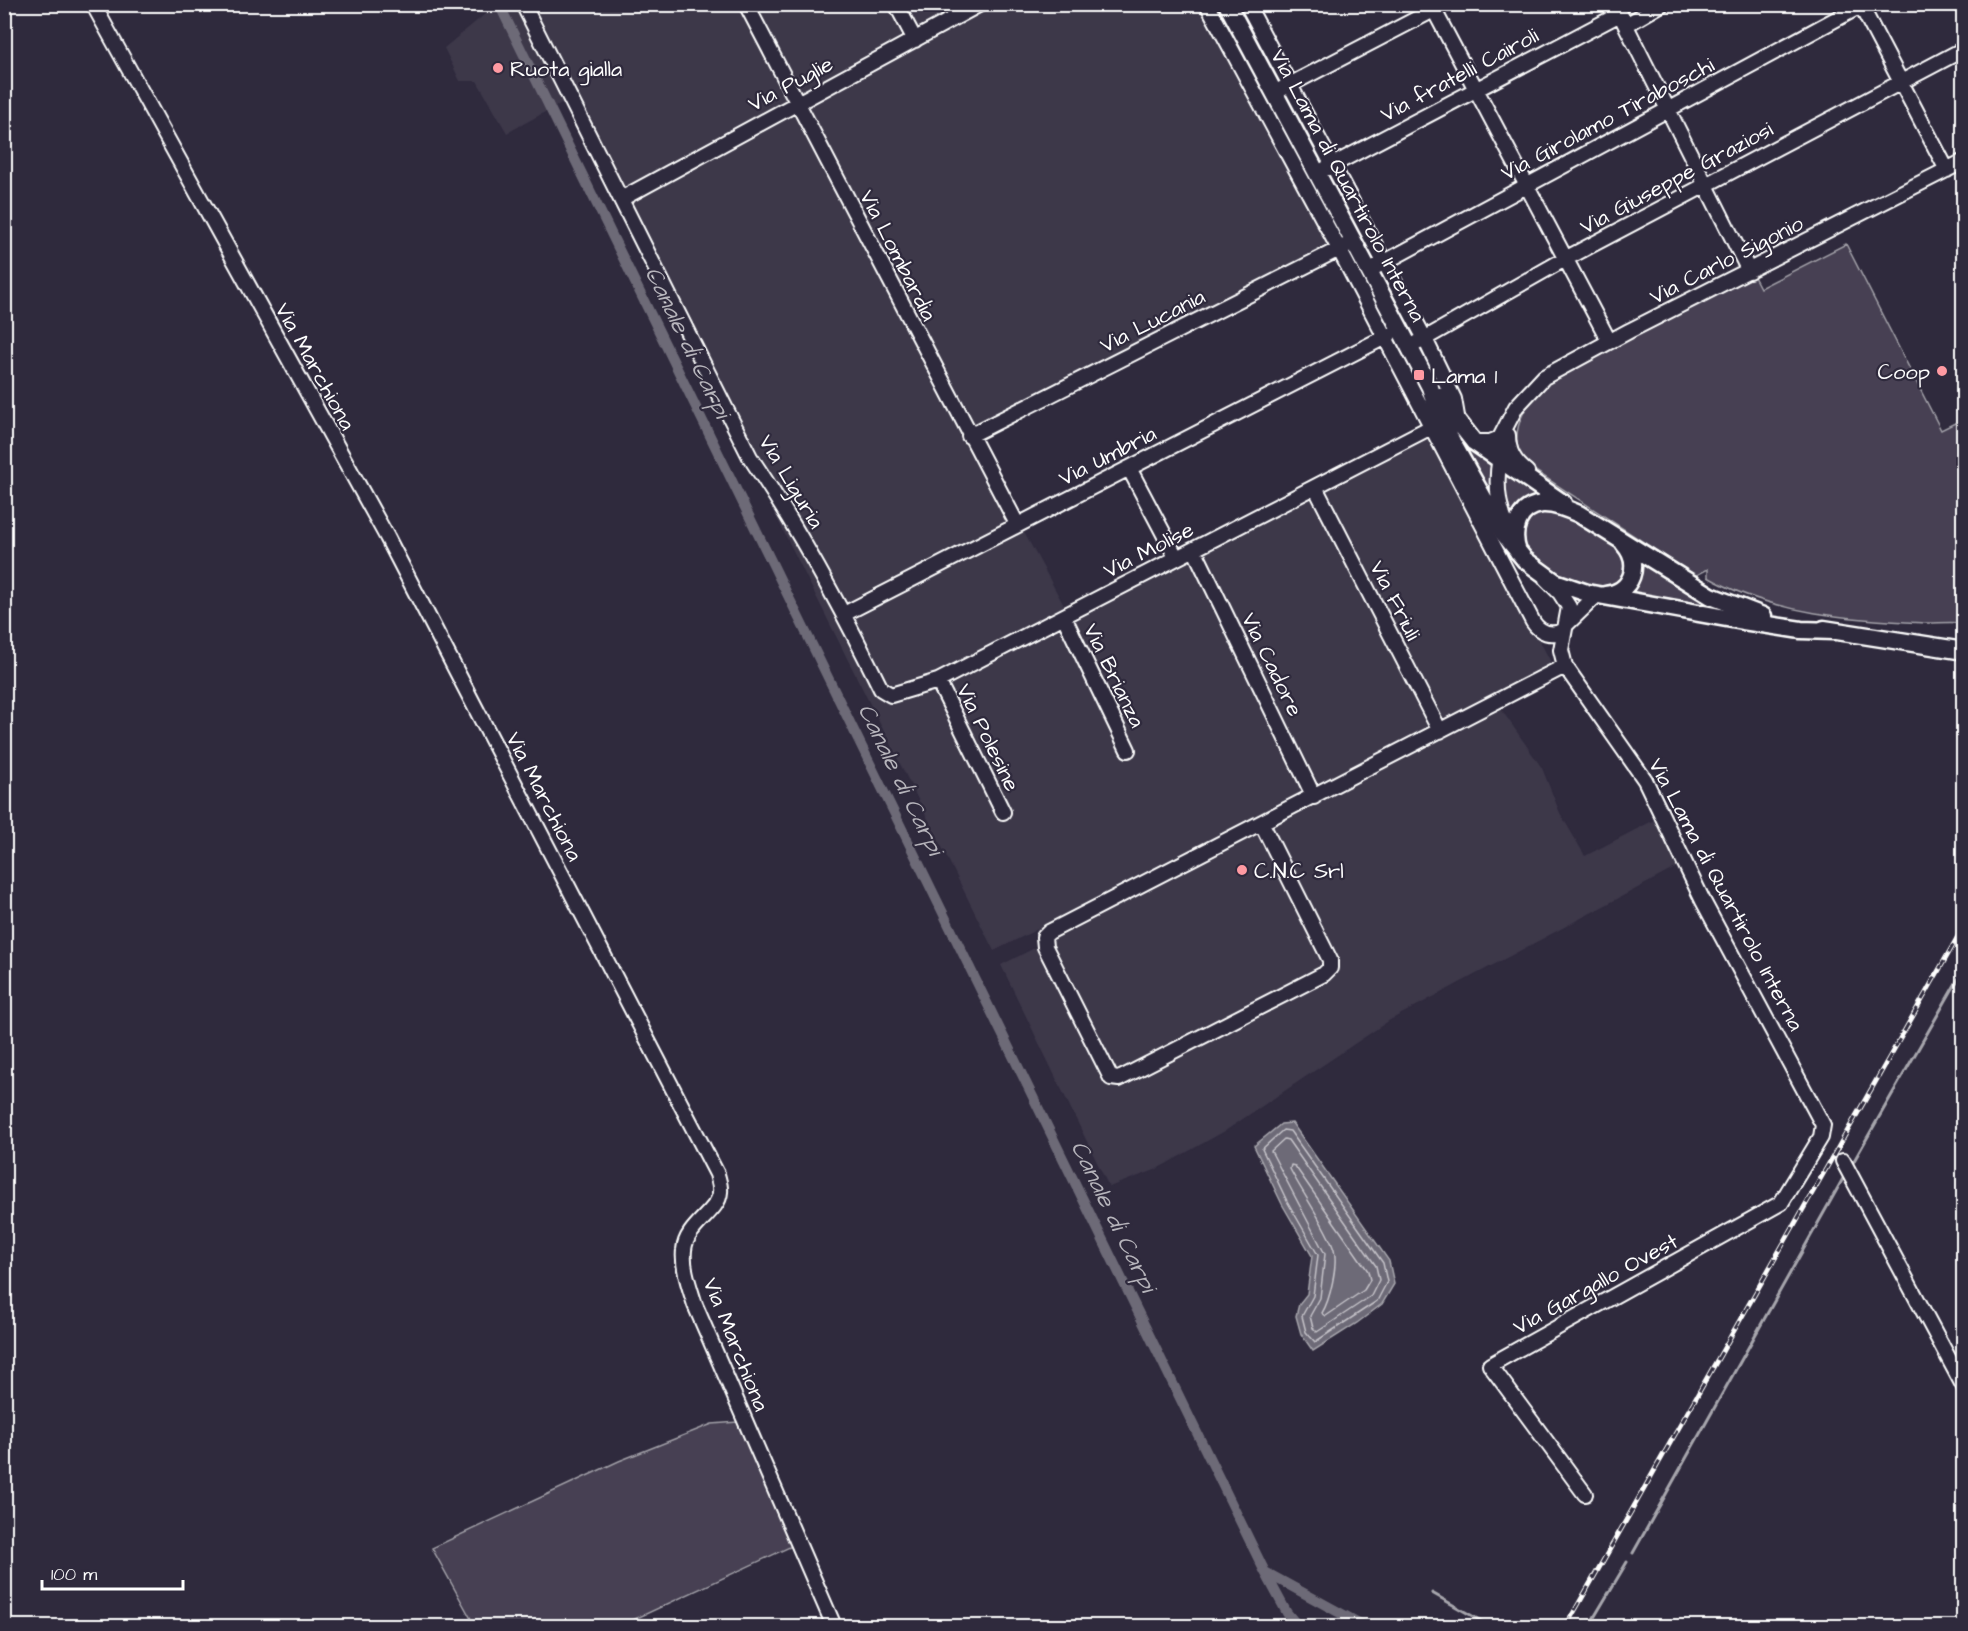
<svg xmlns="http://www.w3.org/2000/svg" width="1968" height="1631" font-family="'Architects Daughter',sans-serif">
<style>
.built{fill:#3c3749}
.green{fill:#464152;stroke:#a2a0a8;stroke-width:1.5}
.water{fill:#6d6a77;stroke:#a7a6ad;stroke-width:1.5}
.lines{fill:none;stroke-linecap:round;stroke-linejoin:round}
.shore{stroke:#c5c3c9;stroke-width:1.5}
.stream{stroke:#a7a6ad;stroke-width:3}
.canal{stroke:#6d6a77;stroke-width:10}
.minor-casing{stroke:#fff;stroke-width:18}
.major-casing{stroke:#fff;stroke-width:21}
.minor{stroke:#2f2a3d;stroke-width:14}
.major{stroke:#2f2a3d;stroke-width:16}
.rail-casing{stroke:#fff;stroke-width:5}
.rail{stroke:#2f2a3d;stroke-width:3;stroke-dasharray:9;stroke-linecap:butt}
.poi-dot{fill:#ff9aa2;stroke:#2f2a3d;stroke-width:2}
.labels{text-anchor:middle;stroke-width:4.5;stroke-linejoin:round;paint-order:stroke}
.poi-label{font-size:22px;fill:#fff;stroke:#2f2a3d;text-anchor:start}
.street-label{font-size:22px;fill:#fff;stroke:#2f2a3d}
.water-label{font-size:24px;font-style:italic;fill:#b6b4bb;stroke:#2f2a3d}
</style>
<rect width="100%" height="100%" fill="#2f2a3d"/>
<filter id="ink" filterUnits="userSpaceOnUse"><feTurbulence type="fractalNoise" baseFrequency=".0167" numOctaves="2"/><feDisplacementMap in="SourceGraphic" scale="12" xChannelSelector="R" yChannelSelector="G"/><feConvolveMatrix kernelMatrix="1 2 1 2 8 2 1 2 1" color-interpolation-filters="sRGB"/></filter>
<g filter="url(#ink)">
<path class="built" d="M496 5H1205L1334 247 971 435 1067 611 1426 427 1552 664 1303 796 994 951 567 100 507 133 477 81H460L444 48Z
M1501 709 1542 768 1560 813 1585 856 1656 819 1679 866 1390 1020 1225 1131 1155 1170 1109 1187 1001 965Z"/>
<path class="green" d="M1846 244 1941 430 1963 419V623C1951 622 1939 623 1927 623 1854 620 1772 614 1708 577V569L1695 576 1534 470C1500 445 1523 407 1545 381L1752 273 1760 288Z
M1464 442 1492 462 1496 506 1461 444Z
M1501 468 1545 495 1527 500 1508 519Z
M1537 510C1544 511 1553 510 1560 512 1571 515 1619 546 1624 556 1627 563 1626 576 1620 582 1600 604 1537 567 1525 546 1521 539 1523 531 1523 524Z
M1637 556 1734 611 1626 595Z
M738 1422 792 1546 620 1626H475L432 1548 619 1461 712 1424Z"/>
<path class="water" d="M1292 1123 1389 1261 1394 1284 1382 1304 1357 1323 1313 1351 1301 1334 1296 1316 1299 1304 1307 1294 1312 1256 1282 1204 1254 1146 1281 1124Z"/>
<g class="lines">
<path class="shore" d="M1283 1130 1290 1131 1383 1263 1387 1282 1377 1301 1315 1342 1306 1332 1302 1316 1313 1296 1318 1255 1287 1201 1262 1149Z
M1284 1139 1288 1140 1376 1266 1379 1280 1371 1296 1317 1332 1313 1328 1310 1316 1320 1298 1325 1254 1271 1151Z
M1291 1165 1295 1166 1368 1271 1370 1280 1364 1290 1326 1316 1322 1313C1330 1300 1338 1265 1334 1250 1328 1229 1301 1191 1290 1169Z"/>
<path class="stream" d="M1851 1166 1964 969
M1633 1553 1845 1175
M1432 1593 1490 1626
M1589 1626 1627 1562"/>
<path class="canal" d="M499 4 1265 1572 1287 1613 1298 1626
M1265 1572 1364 1626"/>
<g class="minor-casing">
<path id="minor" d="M93 4 387 537 717 1174C718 1179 721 1187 720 1192 719 1212 686 1225 684 1250 682 1268 690 1288 695 1305L834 1626
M523 4 750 457C800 531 842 609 881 689L891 695 938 681 1431 427
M746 4 1017 524
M896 4 915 40
M1207 4 1339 249 1533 622C1540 633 1551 636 1563 631
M1247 4 1425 339 1454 399 1458 422
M1615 4 1749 271
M1860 4 1947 170
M1434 10 1609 341
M1626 25 1662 4
M1274 93 1445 4
M1325 169 1620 14
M621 199 980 4
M1370 270 1864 4
M1410 347 1565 259 1964 49
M1506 432C1496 465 1493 496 1508 529
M1508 435C1508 451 1514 462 1527 472
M969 436 1347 245
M1474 442H1490L1500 438 1516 407 1544 377 1629 331 1964 161
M1129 468 1176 557
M1315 487 1440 731
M1194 549 1314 797
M1546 579 1560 593 1569 607 1561 650 1565 666 1645 780 1703 901 1823 1125 1821 1137 1781 1203 1490 1365 1585 1494
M844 614 1389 335
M1064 617 1128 750
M1567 624 1597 595
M938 681 1003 812
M1262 824 1330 960V968L1324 974 1119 1079 1111 1078 1045 947 1044 937 1049 932 1565 666
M1843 1161 1964 1387"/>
</g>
<g class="major-casing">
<path id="major" d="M1227 4 1400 329 1430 387 1437 411 1453 444 1503 533 1525 560 1555 582 1587 593 1743 621 1801 630 1834 631
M1438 396 1474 442 1563 503
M1518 552C1511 532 1517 507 1542 504 1554 503 1568 509 1579 514L1711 596 1763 616
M1605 595C1632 593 1642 564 1624 544
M1824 629 1964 651"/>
</g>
<use href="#minor" class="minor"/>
<use href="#major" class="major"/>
<g class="rail-casing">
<path id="rail" d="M1566 1626 1964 926"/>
</g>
<use href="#rail" class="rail"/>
</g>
</g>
<g class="poi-dot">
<circle cx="498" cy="68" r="6"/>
<circle cx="1942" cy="371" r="6"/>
<rect x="1413" y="369" width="12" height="12" rx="3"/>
<circle cx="1242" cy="870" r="6"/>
</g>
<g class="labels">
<g class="poi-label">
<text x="510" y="76">Ruota gialla</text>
<text x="1930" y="379" text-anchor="end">Coop</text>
<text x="1431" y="383">Lama 1</text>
<text x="1254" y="878">C.N.C Srl</text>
</g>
<g class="street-label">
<text transform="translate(1459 74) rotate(-28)" y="8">Via fratelli Cairoli</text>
<text transform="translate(790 83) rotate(-28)" y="8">Via Puglie</text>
<text transform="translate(1607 118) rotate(-28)" y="8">Via Girolamo Tiraboschi</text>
<text transform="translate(1676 177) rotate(-28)" y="8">Via Giuseppe Graziosi</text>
<text transform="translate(1349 185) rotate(62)" y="8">Via Lama di Quartirolo Interna</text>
<text transform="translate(899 255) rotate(63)" y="8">Via Lombardia</text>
<text transform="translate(1726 259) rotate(-27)" y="8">Via Carlo Sigonio</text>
<text transform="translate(1152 320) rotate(-27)" y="8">Via Lucania</text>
<text transform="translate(316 366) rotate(61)" y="8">Via Marchiona</text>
<text transform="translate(1107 455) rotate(-27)" y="8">Via Umbria</text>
<text transform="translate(792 481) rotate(59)" y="8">Via Liguria</text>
<text transform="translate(1148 549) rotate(-27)" y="8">Via Molise</text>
<text transform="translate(1396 600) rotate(63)" y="8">Via Friuli</text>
<text transform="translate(1273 664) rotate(64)" y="8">Via Cadore</text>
<text transform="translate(1115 675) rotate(64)" y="8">Via Brianza</text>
<text transform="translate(989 737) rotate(64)" y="8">Via Polesine</text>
<text transform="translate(545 796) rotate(63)" y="8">Via Marchiona</text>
<text transform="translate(1727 894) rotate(62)" y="8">Via Lama di Quartirolo Interna</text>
<text transform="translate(1595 1283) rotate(-29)" y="8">Via Gargallo Ovest</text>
<text transform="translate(737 1344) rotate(68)" y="8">Via Marchiona</text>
</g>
<g class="water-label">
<text transform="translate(688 342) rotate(64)" y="8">Canale di Carpi</text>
<text transform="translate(901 779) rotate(64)" y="8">Canale di Carpi</text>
<text transform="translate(1114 1216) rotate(64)" y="8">Canale di Carpi</text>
</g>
</g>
<rect width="1968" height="1631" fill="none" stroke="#2f2a3d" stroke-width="24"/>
<rect x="12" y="12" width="1944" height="1607" fill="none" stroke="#fff" stroke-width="2" filter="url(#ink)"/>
<path d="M42 1580v9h141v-9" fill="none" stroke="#ffffff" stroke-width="3"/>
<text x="51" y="1580" font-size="18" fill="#ffffff" stroke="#2f2a3d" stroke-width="4.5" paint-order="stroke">100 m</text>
</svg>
